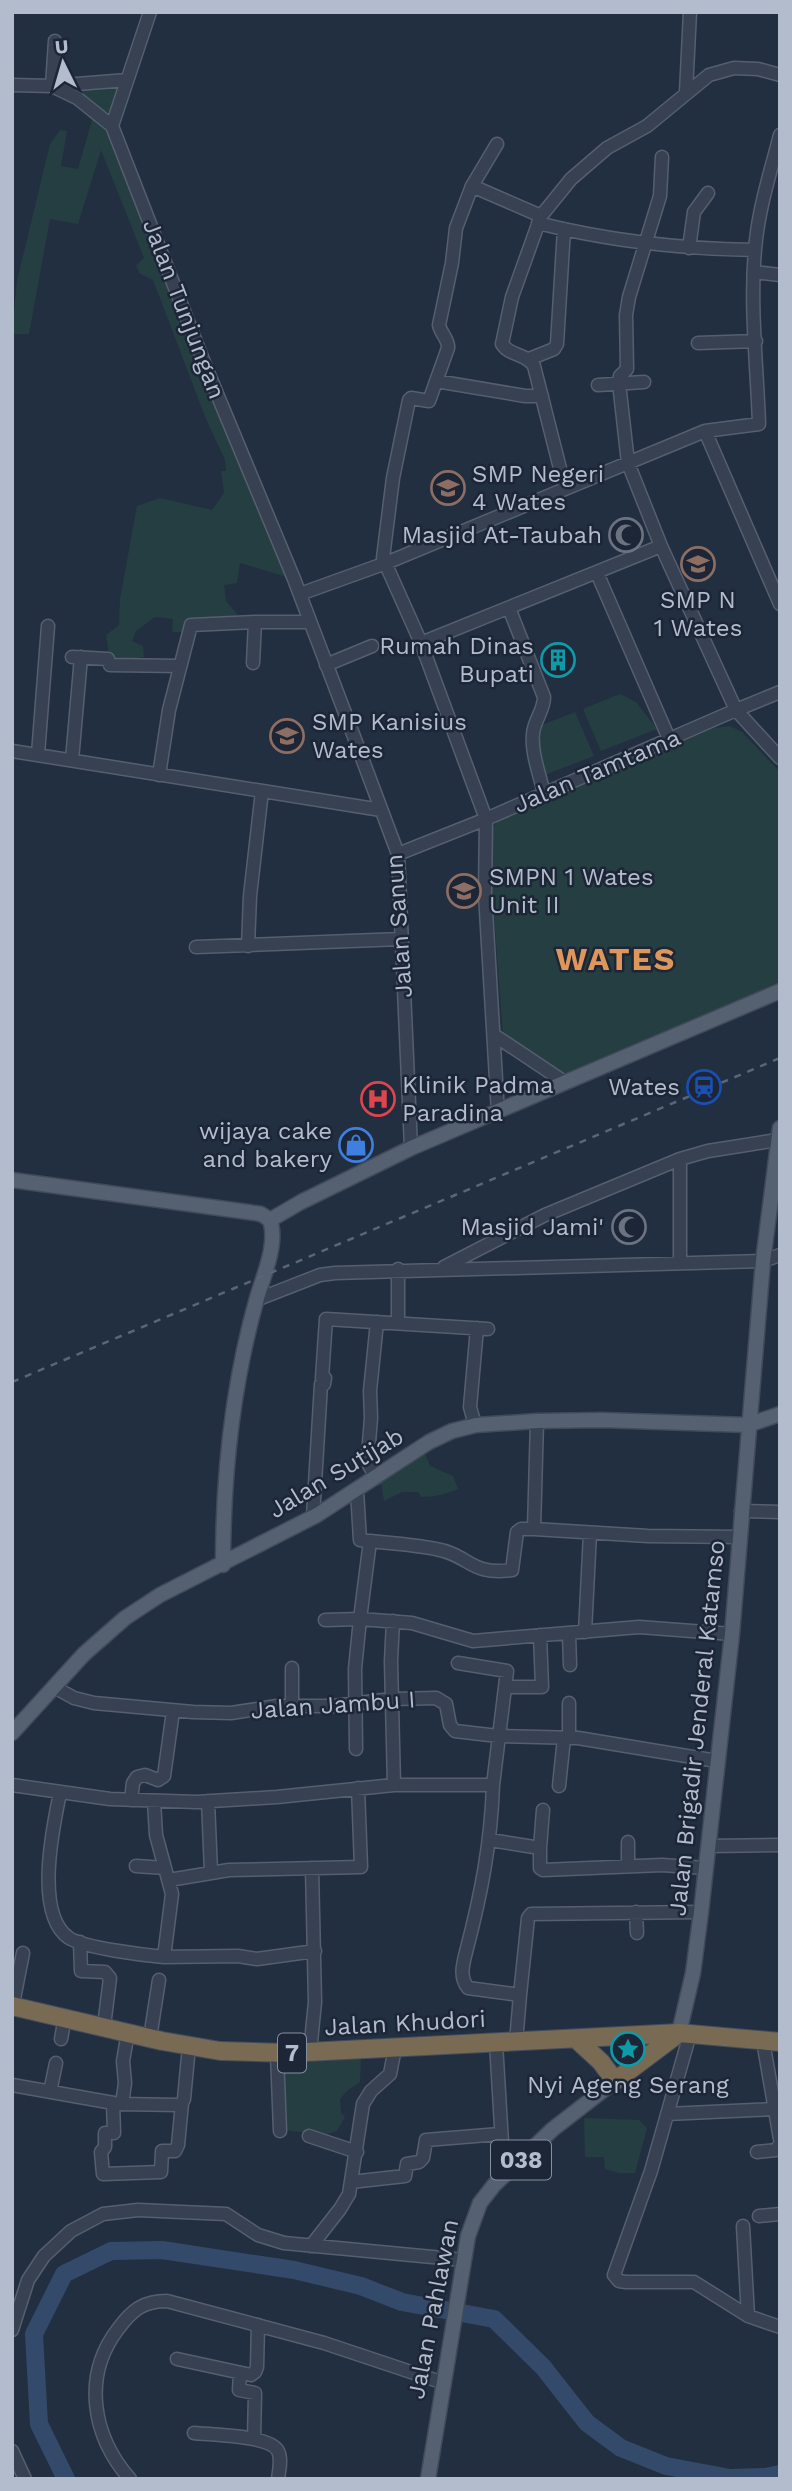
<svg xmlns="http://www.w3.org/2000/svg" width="792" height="2491" font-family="'Work Sans',sans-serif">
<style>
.green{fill:#253e42}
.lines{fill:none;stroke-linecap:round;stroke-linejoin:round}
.river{stroke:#344a6a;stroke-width:18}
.minor-casing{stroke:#555f6f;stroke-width:15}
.major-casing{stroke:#404a5a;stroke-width:17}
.highway-casing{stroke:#424c5c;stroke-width:20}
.minor{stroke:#374151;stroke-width:12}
.major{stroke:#556071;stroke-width:14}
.highway{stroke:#786a53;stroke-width:18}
.rail{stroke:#596578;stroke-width:2.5;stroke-dasharray:7 7;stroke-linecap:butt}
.labels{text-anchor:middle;stroke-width:5;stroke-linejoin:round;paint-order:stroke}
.shield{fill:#1c2636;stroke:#868f9f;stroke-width:2}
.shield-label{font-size:23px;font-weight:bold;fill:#b3bccc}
.street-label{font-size:24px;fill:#b3bccc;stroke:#1c2636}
.poi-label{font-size:24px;fill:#b3bccc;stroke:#1c2636;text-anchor:end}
.district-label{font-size:32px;font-weight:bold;letter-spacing:2px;fill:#df965b;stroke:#1c2636}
</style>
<rect width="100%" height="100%" fill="#222f41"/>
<path class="green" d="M115 83 119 90 111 112 103 113 68 88Z
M97 119 112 126 294 579 240 563 237 583 224 585 226 601 238 615 191 621 188 632H172L173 619 155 617 136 631 132 641 143 646 144 657 110 661 106 635 119 625 120 599 137 506 160 498 212 510 224 493 221 471H226L225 460 206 419 153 280 140 274 136 266 144 258 101 150 78 224 50 219 29 334H12L17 281 50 144 60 130 67 131 61 166 78 169 92 120Z
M620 694 636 702 657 729 601 751 583 709Z
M575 712 594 756 542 776 539 750 542 725Z
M730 726 742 732 780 772V983L566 1074 503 1035 488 837 498 819 714 728Z
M425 1453 430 1466 453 1476 458 1489C446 1494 434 1497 421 1497L418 1492H402L384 1501 381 1482Z
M361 2055 360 2082 347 2091 340 2099 341 2113 345 2117 337 2131 325 2135 283 2130 278 2059Z
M584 2118 639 2120 647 2128 635 2173H619L605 2169 604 2157H585Z"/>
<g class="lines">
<path class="river" d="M66 2479 39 2424 34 2334 64 2274 111 2251 162 2250 294 2270 361 2286 402 2302 494 2319 543 2367 587 2423 621 2448 666 2466 730 2478 765 2477 780 2474"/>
<g class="minor-casing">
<path id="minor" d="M55 41 52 86 127 80
M12 85 52 86 77 98 112 126 205 365 294 579 353 734 398 854 411 1148
M686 92 690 12
M112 126 150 12
M497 144 472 186 456 228 452 263 439 325C441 334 449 340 448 348L429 401 411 398 409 400 393 478 383 558 421 643 486 819 485 894 498 1113
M662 157 660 196 629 297 626 315 627 369 620 376 619 383 628 463 661 546 736 710 780 692
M472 186 541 216
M538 223C609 241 683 249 755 250
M689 248 694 212 708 193
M754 272 780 275
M698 343 756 341
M529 359 554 349 557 344 564 229
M436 381 525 396H542
M598 385 644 382
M705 431 780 604
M565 488 534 366C526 353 509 356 502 344L512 297 541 216 571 179 607 148 647 126 709 75 734 68 758 69 780 75
M597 573 670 741
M300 594 386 563 705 431 759 424C757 364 749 300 756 240 760 204 771 170 780 135
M509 608 544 697C544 711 534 720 533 734 531 753 540 775 544 794
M421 643 661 546
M72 657 108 659 110 665 180 666
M253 663 255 622H310
M326 665 372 646
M12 751 381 810
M38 754 48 626
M72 760 81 657
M159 775 169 710 191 625 255 622
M398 854 486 819 736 710 780 758
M248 946 250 896 262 791
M196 947 401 939
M494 1035 566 1083
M680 1159V1263
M444 1267 545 1215 680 1159 708 1151 777 1140
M256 1300 320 1275 335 1273 763 1261 780 1255
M398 1323V1269
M537 1421 534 1529 648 1536 739 1537
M475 1425 470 1407 477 1328
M376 1478 369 1465 368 1455 371 1418 370 1391 377 1322
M357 1491 360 1540C386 1543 411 1544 436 1549 470 1555 470 1576 512 1570L517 1532 521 1529H534
M741 1511 780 1512
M313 1517 321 1384H324L325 1378H322L326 1319 488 1329
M325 1620 360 1619 370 1541
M393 1621 391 1661 394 1785
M585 1632 590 1533
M569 1634 570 1665
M54 1687 74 1698 94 1703 193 1712 231 1713 277 1706H333L392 1699 436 1698 446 1704 450 1725 455 1731 498 1736 578 1738 717 1761
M506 1687H542L540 1635
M292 1707V1668
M569 1738V1703
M356 1749 355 1669 360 1619 412 1623 473 1641 639 1627 732 1634
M12 1785 110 1799 196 1802 277 1797 394 1785H493L507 1671 458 1663
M493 1785C491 1844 481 1895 466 1952 463 1964 459 1977 468 1988L520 1995 516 2042
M559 1786 564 1738
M60 1793C53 1827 34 1914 69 1938 85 1948 143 1955 164 1957L172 1894 156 1835 154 1801
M131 1800 133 1783 137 1777 145 1775 158 1780 164 1776 173 1711
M208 1801 211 1872
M490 1840 540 1848V1868L543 1870 662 1865 706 1868
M628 1842V1866
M708 1846 780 1845
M540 1848 543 1810
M136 1866 165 1868
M169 1880 229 1870 361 1867 358 1788
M636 1912 637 1933
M80 1942 81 1971 105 1972 110 1978 104 2026
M164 1957 238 1956 257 1959 315 1951
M520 1995 528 1918 531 1914 701 1912
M12 2009 23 1953
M690 2034 651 2171 614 2275 619 2281 626 2282H694L748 2316 780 2327
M150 2038 159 1980
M61 2039 65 2017
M763 2041 780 2139
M496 2043 504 2176
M310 2052 315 2002 312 1868
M277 2054 280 2131
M12 2085 119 2104 178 2105 182 2103 184 2099 189 2046
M50 2092 56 2063
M113 2103 114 2133H105V2147L101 2152 103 2174 161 2172 162 2151H175L178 2145 182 2103
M122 2104 125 2083 123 2061 128 2032
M667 2114 775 2109
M309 2136 357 2152
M757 2152 776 2150 780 2144
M351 2182 405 2176 407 2164 419 2162 423 2158 426 2140 500 2134
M759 2216 780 2214
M743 2226 748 2316
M311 2246 340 2209 349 2194 363 2104 371 2091 390 2074 395 2048
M12 2330 28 2280 44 2256 71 2231 103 2214 138 2210 226 2214 258 2235 284 2243 464 2260
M177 2359 251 2375 255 2372 257 2367 258 2325
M240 2374 239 2390 255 2393 254 2439
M194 2433C211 2435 270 2435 278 2451 282 2459 279 2471 278 2479
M12 2451 25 2479
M130 2479C92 2436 82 2376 118 2329 132 2310 143 2301 167 2301L324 2343 444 2383"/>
</g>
<g class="major-casing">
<path id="major" d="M12 1180 248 1212 261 1214 270 1220C278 1243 264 1274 257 1298 232 1386 223 1474 223 1565
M270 1220 301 1202 411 1148 780 991
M12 1733 84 1654 125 1618 160 1595 317 1515 429 1442 452 1431 476 1425 537 1421 602 1420 748 1425 780 1414
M679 2033 693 1973 701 1912 732 1634 763 1261 780 1128
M428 2479 468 2236 480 2203 494 2185 553 2129 615 2081"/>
</g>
<g class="highway-casing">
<path id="highway" d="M12 2006 162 2041 220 2051 287 2053 679 2033 780 2042
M576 2039 601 2062 615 2081 679 2033"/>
</g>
<use href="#minor" class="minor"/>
<use href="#major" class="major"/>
<use href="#highway" class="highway"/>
<path class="rail" d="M12 1382 780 1058"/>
</g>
<defs>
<g id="school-ring" transform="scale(1.75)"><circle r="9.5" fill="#1c2636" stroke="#8d6e63" stroke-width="1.5"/><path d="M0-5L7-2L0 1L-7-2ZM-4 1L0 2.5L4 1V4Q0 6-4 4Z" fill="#8d6e63"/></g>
<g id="mosque-ring" transform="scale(1.75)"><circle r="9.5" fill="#1c2636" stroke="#6b7280" stroke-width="1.5"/><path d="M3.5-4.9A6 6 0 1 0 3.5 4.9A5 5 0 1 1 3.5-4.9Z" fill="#6b7280"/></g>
<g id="building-ring" transform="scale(1.75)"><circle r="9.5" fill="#1c2636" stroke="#0f9aa8" stroke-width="1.5"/><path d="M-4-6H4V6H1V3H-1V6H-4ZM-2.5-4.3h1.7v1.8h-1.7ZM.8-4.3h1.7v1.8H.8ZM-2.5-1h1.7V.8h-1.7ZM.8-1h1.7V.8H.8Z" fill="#0f9aa8"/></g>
<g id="station-ring" transform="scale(1.75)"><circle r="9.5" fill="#1c2636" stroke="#1a4fb4" stroke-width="1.5"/><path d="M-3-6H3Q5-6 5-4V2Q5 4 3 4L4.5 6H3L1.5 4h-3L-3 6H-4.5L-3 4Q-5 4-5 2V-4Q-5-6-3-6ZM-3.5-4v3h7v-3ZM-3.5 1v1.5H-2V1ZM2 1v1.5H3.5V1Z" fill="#1a4fb4"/></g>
<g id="hospital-ring" transform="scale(1.75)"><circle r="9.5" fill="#1c2636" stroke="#e0444e" stroke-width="1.5"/><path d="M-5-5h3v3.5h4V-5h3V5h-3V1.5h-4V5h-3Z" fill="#e0444e"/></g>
<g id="shop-ring" transform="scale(1.75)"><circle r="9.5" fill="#1c2636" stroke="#3f7fe0" stroke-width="1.5"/><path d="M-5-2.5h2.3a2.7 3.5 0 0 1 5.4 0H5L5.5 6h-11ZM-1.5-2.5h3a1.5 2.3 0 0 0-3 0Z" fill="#3f7fe0"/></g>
<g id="sight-ring" transform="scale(1.75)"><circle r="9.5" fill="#1c2636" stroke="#0f9aa8" stroke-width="1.5"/><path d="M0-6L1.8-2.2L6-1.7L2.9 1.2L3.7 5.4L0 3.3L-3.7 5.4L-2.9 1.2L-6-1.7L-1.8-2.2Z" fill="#0f9aa8"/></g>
</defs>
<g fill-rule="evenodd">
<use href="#school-ring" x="448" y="488"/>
<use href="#mosque-ring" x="626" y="535"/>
<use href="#school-ring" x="698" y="564"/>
<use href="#building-ring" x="558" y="660"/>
<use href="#school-ring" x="287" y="736"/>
<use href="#school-ring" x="464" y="891"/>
<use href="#station-ring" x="704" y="1087"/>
<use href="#hospital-ring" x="378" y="1099"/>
<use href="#shop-ring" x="356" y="1145"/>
<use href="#mosque-ring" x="629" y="1227"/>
<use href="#sight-ring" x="628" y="2049"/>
</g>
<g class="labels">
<g class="shield">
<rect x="278" y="2033.5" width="28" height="39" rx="5"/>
<rect x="491" y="2140.5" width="60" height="39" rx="5"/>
</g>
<g class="shield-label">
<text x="292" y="2061">7</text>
<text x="521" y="2168">038</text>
</g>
<g class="street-label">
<text transform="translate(184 309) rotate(69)" y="8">Jalan Tunjungan</text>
<text transform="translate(597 771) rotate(-23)" y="8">Jalan Tamtama</text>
<text transform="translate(399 926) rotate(-94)" y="8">Jalan Sanun</text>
<text transform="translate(336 1473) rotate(-31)" y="8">Jalan Sutijab</text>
<text transform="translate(333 1705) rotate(-4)" y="8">Jalan Jambu I</text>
<text transform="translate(697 1728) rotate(-84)" y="8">Jalan Brigadir Jenderal Katamso</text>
<text transform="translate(405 2023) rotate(-3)" y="8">Jalan Khudori</text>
<text transform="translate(433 2309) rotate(-79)" y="8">Jalan Pahlawan</text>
</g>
<g class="poi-label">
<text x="472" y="482" text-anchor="start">SMP Negeri<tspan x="472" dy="28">4 Wates</tspan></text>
<text x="602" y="543">Masjid At-Taubah</text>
<text x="698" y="608" text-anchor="middle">SMP N<tspan x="698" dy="28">1 Wates</tspan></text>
<text x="534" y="654">Rumah Dinas<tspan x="534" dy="28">Bupati</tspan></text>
<text x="312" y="730" text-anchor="start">SMP Kanisius<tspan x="312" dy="28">Wates</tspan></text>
<text x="489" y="885" text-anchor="start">SMPN 1 Wates<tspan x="489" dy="28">Unit II</tspan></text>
<text x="402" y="1093" text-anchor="start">Klinik Padma<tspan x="402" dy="28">Paradina</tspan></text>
<text x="680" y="1095">Wates</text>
<text x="332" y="1139">wijaya cake<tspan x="332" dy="28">and bakery</tspan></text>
<text x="604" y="1235">Masjid Jami'</text>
<text x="628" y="2093" text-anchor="middle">Nyi Ageng Serang</text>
</g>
<g class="district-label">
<text x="616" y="970">WATES</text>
</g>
</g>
<rect width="792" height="2491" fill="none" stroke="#b3bccc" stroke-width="28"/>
<g transform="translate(63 63) rotate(355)" stroke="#1c2636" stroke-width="5" paint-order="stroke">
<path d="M0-5L12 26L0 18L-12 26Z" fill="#b3bccc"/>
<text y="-10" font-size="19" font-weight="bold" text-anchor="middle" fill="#b3bccc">U</text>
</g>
</svg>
